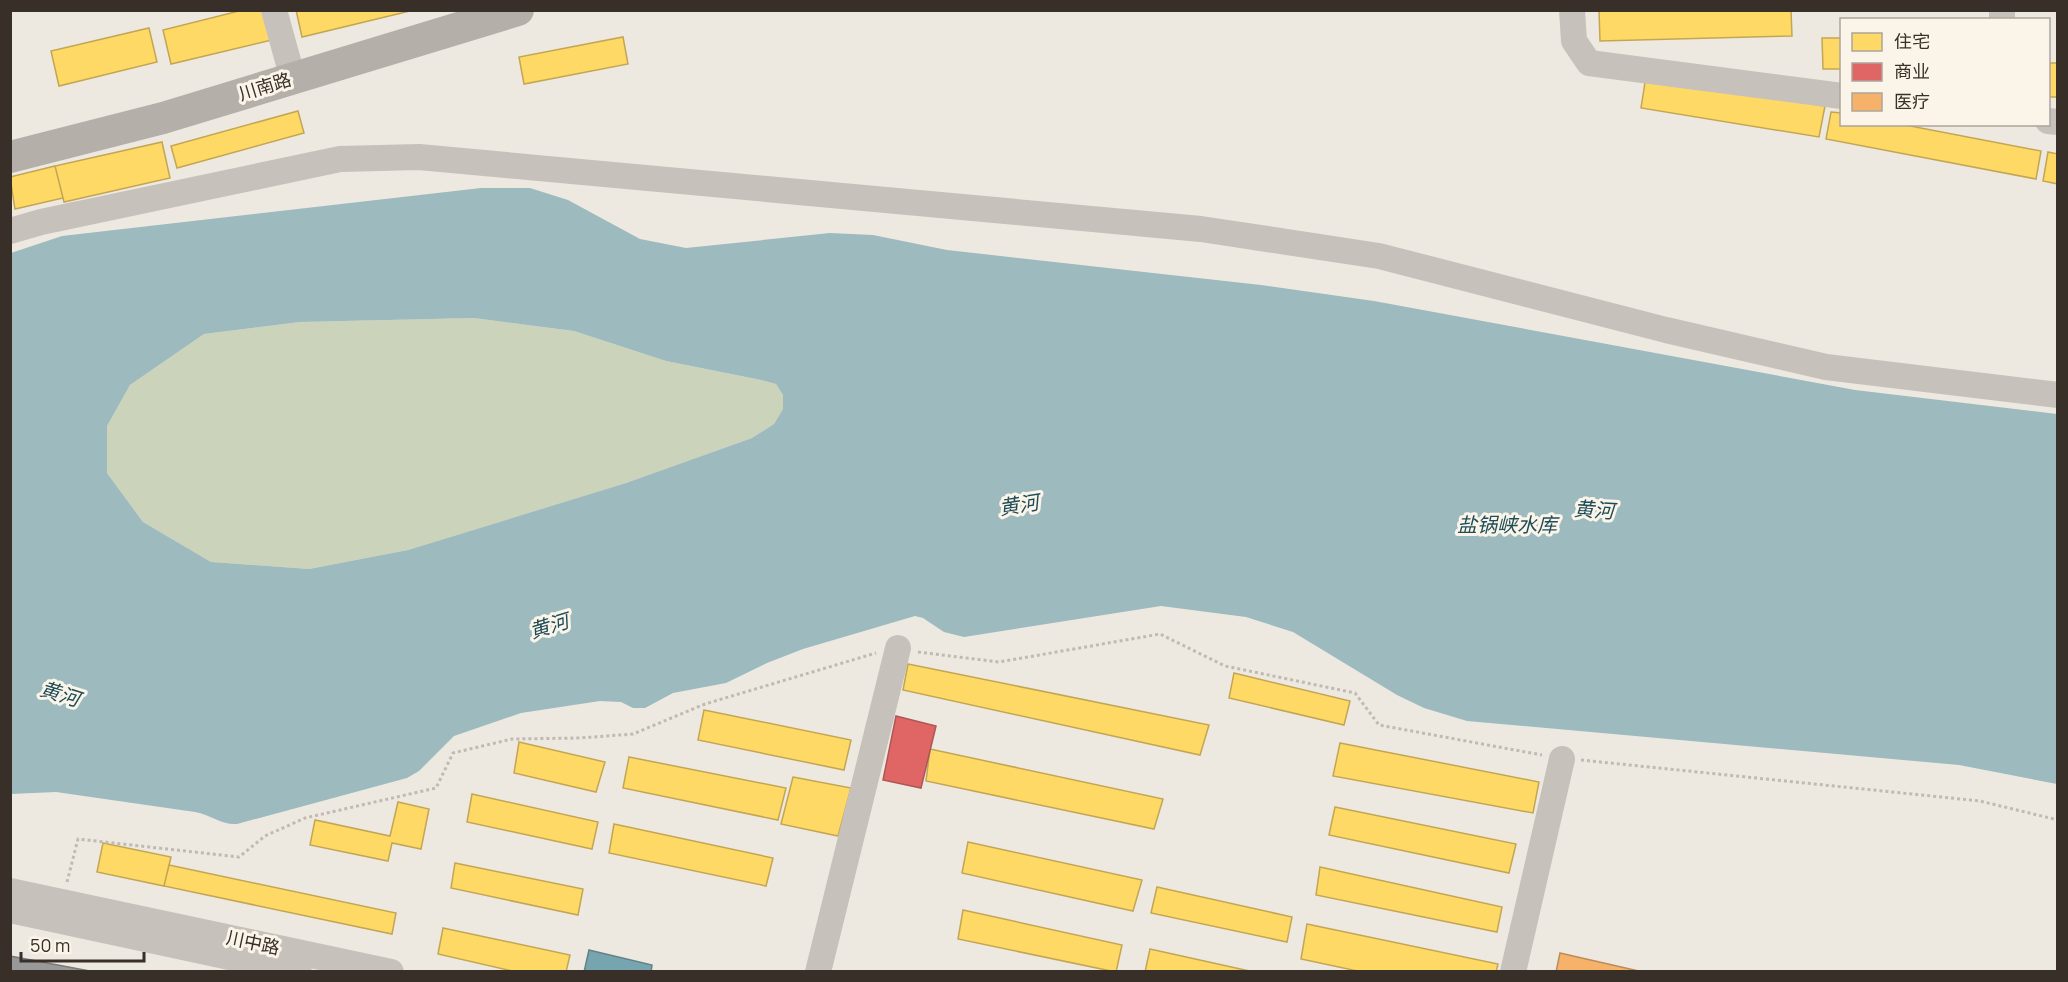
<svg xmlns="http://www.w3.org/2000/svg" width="2068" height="982" font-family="Manrope,'Noto Sans SC',sans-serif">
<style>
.green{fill:#cbd3bb}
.water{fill:#9dbabe;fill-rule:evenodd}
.homes{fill:#ffd966;stroke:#c3a653;stroke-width:1.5}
.shops{fill:#e06666;stroke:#ad5653;stroke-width:1.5}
.health{fill:#f6b26b;stroke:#bd8b57;stroke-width:1.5}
.public{fill:#76a5af;stroke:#638286;stroke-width:1.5}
.industry{fill:#999;stroke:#7c7977;stroke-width:1.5}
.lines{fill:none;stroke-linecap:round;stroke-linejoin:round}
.path{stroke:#bfbab2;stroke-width:3;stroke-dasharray:3 3;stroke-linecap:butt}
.minor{stroke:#c6c1ba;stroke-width:26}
.major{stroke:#b5afa9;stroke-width:32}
.labels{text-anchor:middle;stroke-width:6;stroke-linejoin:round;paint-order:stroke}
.street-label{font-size:18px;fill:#372f28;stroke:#faf4e9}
.water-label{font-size:20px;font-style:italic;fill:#1e4c58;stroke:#faf4e9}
</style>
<rect width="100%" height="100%" fill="#ede9e1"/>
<path class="green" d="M474 318 574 331 666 361 761 380 776 384 783 395V409L774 424 752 438 626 483 408 550 309 569 211 562 143 522 107 473V426L130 385 204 334 300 322Z"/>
<path class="water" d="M481 188H530L568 200 640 239 686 248 830 233 873 235 947 250 1261 285 1374 301 1855 390 2057 414V784L1959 765 1467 721 1424 708 1397 695 1293 632 1246 617 1161 606 964 637 944 632 923 618 915 616 803 649 767 663 726 683 673 693 645 708H633L621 702 600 701 521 713 454 736 419 771 407 778 237 824C221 825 211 815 195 812L56 792 11 794V253L62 236ZM474 318 574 331 666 361 761 380 776 384 783 395V409L774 424 752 438 626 483 408 550 309 569 211 562 143 522 107 473V426L130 385 204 334 300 322Z"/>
<path class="homes" d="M243 10H269L276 39 171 64 163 30Z
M296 10H414L302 37Z
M1599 10H1791L1792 36 1600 41Z
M149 28 157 62 59 86 51 51Z
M623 37 628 64 524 84 519 57Z
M1822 38H1842V69H1823Z
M2048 63H2058V97H2048Z
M1646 76 1825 106 1819 137 1641 108Z
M298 111 304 133 177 168 171 146Z
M1831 112 1842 113V124H1900L2041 151 2036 179 1826 139Z
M162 142 170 178 64 202 55 166Z
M2048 152 2058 154V184L2043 181Z
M55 166 63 198 15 209 10 177Z
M908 664 1209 725 1200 755 903 690Z
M1234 673 1350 701 1344 725 1229 698Z
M704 710 851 740 844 770 698 740Z
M519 742 605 762 596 792 514 773Z
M1340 743 1539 782 1533 813 1333 776Z
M930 749 1163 799 1154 829 926 781Z
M629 757 786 788 778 820 623 788Z
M793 777 851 788 838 836 781 824Z
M472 794 598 822 592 849 467 822Z
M398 802 429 809 421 849 392 843 388 861 310 845 315 820 390 836Z
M1335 807 1516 844 1509 873 1329 835Z
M614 824 773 858 766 886 609 853Z
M968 842 1142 880 1133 911 962 873Z
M103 843 171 857 164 886 97 872Z
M455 863 583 889 578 915 451 888Z
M169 865 396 913 392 934 164 886Z
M1320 867 1502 907 1497 932 1316 895Z
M1157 887 1292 917 1287 942 1151 913Z
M963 910 1122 945 1116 972 958 939Z
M1307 924 1498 964 1496 972H1362L1301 959Z
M443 928 570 955 566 972H517L438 954Z
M1150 949 1254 972H1145Z"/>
<path class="shops" d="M896 716 936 726 921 788 883 780Z"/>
<path class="health" d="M1560 953 1643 972H1556Z"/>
<path class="public" d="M589 950 652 965 651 972H584Z"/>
<path class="industry" d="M10 956 95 972H10Z"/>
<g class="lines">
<path class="path" d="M918 652 999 662 1160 634 1225 666 1355 693 1379 725 1542 755
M1581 760 1980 801 2058 820
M67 882 78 839 239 857 265 836 305 818 436 788 453 753 512 739 580 738 633 734 705 704 876 653"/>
<path class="minor" d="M274 10 293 79
M1572 10 1574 41 1589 63 1842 96
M2002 20V10
M2048 121 2058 122
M10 231 41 222 340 159 419 157 1201 229 1379 256 1666 330 1826 367 2058 395
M10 891 391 972
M10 910 299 972
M818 972 898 648
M1513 972 1562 759"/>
<path class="major" d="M10 157 163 118 518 10"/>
</g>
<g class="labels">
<g class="street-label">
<text transform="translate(265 87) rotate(-17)" y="6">川南路</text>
<text transform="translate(253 943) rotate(12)" y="6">川中路</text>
</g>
<g class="water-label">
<text transform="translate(1019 505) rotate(-9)" y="7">黄河</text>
<text transform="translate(1594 510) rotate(4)" y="7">黄河</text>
<text x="1507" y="532">盐锅峡水库</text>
<text transform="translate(549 626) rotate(-17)" y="7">黄河</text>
<text transform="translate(60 694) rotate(17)" y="7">黄河</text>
</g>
</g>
<rect width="2068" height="982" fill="none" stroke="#372f28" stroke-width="24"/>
<rect x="1840" y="18" width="210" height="108" fill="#faf4e9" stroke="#aca59c" stroke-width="1.5"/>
<rect x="1852" y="33" width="30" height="18" fill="#ffd966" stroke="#aca59c" stroke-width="1.5"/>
<text x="1894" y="48" font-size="18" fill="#372f28">住宅</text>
<rect x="1852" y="63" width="30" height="18" fill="#e06666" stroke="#aca59c" stroke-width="1.5"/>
<text x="1894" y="78" font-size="18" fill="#372f28">商业</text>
<rect x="1852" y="93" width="30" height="18" fill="#f6b26b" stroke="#aca59c" stroke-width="1.5"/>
<text x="1894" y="108" font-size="18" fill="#372f28">医疗</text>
<path d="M21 952v9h123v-9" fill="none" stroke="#372f28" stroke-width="3"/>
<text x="30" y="952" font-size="18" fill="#372f28" stroke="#faf4e9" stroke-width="4.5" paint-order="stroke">50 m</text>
</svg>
